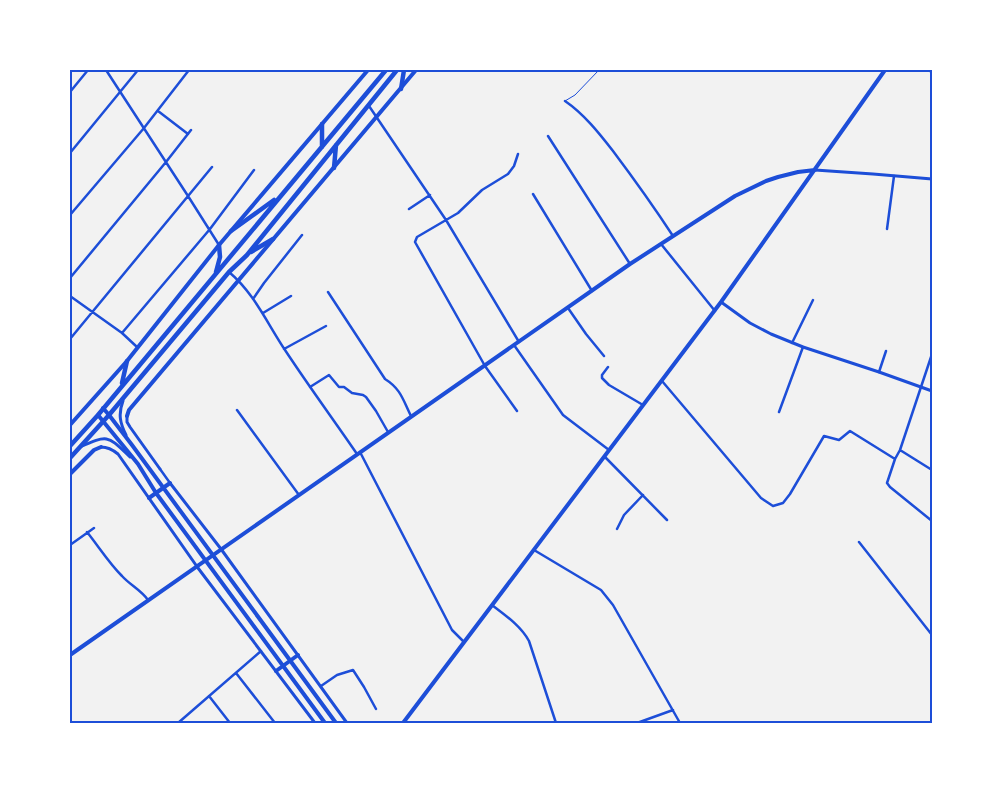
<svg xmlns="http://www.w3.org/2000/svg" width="1002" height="793" font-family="Cabin,sans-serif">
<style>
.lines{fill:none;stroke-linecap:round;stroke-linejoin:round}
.service{stroke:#1d4ed8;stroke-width:1}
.minor{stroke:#1d4ed8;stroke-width:2.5}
.tertiary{stroke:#1d4ed8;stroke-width:3}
.secondary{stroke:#1d4ed8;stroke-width:4}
.trunk{stroke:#1d4ed8;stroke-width:4.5}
.rail{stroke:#7290e2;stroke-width:1}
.neatline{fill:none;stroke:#1d4ed8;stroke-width:2}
</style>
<rect width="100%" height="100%" fill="#f2f2f2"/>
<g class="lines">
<path class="service" d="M565 101 575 95 599 70"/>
<path class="minor" d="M106 70 188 196 219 245
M70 92 88 70
M565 101C584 114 599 133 613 151 634 179 654 207 673 236
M369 106 446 220 519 342
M158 111 188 134
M548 136 630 264
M70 153 138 70
M533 194 592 291
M409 209 430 195
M70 215 144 128 189 70
M887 229 894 176
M661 244 715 311
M229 272C254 293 267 323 285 350 308 385 333 419 357 454
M70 278 166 162 191 130
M328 292 385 379C401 389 403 400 411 416
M70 296 122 333 137 347
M253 299 264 283 302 235
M568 308 586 334 604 356
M263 313 291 296
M122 333 210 229 254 170
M70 339 212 167
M792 343 813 300
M514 345 563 415 609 450
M284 349 326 326
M932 354 900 450 895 459 887 483 890 487 932 521
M608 367 602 375V378L609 385 643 405
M879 372 886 351
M662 381 761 498 773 506 783 503 790 494 824 436 839 440 850 431 895 459
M310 387 329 375 339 387H344L352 393 363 395 366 397 376 411 388 432
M237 410 299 495
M517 411 485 366 415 242 417 237 458 213 482 190 508 174 514 166 518 154
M779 412 803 347
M900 450 932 470
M360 452 452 630 464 642
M605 457 667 520
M160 469 170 483
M617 529 624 515 643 495
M87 532C99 547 109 563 122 576 130 585 141 590 148 600
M859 542 932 635
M70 545 94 528
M534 550 601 590 613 605 680 723
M492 605C505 615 521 626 529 641L556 723
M236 673 275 723
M321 686 337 675 353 670 364 687 376 709
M209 696 230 723
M178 723 261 651
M637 723 673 710"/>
<path class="tertiary" d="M815 170 873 174 932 179
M721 302 750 323 771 334 803 347 879 372 932 391
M123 401C118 414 120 423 126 435
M127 416V422L130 427 160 469
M80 447C109 434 108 436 130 457
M101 447C108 447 112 449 118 454L198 568 315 723
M170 483 221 549 347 723"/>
<path class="secondary" d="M103 408 109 415 132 445 336 723
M98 415 138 464 156 493 325 723
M127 416 129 410 416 70
M70 425 127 361 219 245 368 70
M70 474 94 450 101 447
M149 498 170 483
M70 655 630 264 735 196 766 181 778 177 798 172 815 170
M276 671 298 655
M403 723 721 302 885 70"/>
<path class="trunk" d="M401 89 404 70
M322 147V124
M334 168 336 145
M231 231 274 200
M251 252 273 239
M216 272 220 257 219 245
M122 383 127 361
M70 446 98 415 386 70
M70 458 109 415 229 272 247 255 397 70"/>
<path class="rail" d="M926 70 932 73"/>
</g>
<rect width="1002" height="793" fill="none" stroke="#ffffff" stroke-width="142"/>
<rect x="71" y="71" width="860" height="651" class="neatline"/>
</svg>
